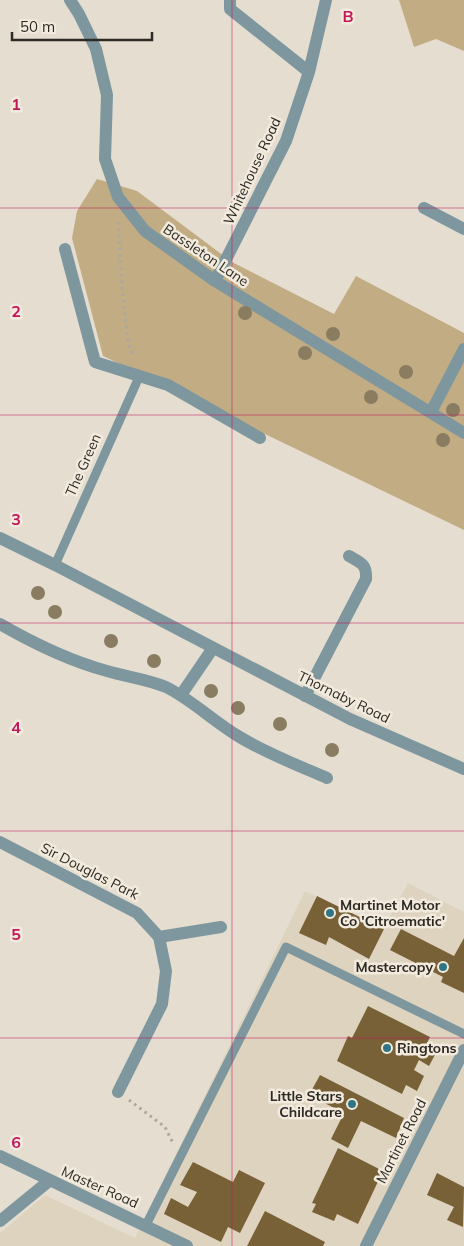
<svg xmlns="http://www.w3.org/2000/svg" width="464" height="1246" font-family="Mulish,sans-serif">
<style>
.built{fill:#ded3bf}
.green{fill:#c2ac83}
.building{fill:#786136}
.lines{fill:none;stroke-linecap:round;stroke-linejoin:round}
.path{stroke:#ada79c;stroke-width:3;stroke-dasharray:2.5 4;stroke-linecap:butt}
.service{stroke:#7e979e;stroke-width:9}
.minor{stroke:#7e979e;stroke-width:12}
.tertiary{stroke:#7e979e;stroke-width:12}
.tree{fill:#897c60}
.grid{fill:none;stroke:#c2185b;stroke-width:1;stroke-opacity:0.55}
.poi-dot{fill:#317584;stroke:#f2ebdd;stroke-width:2}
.labels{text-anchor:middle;stroke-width:5;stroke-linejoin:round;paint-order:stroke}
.street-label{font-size:14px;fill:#2d2a25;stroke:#f2ebdd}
.poi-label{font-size:14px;font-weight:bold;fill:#2d2a25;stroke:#f2ebdd;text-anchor:start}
.grid-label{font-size:16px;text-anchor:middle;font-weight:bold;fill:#c2185b;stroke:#f2ebdd;stroke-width:5;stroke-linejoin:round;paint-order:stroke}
</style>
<rect width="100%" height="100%" fill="#e5ded0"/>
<path class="built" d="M408 883 464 912V1246H0V1233L45 1195 135 1238 305 891 383 929Z"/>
<path class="green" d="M399 0H464V51L436 39 414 47Z
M97 179 137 191 232 262 334 314 356 276 464 333V530L103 356 72 238 77 211Z"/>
<path class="building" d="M317 896 384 929 369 959 329 937 326 945 299 933Z
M401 929 454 956 464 938V993L441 982 443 977 390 950Z
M368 1006 430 1037 426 1045 437 1051 429 1066 419 1060 414 1070 424 1076 417 1091 406 1085 402 1094 337 1061 348 1036 352 1038Z
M320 1075 404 1118 396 1138 361 1121 348 1148 331 1139 344 1113 309 1095Z
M338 1148 383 1171 358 1224 337 1214 334 1221 312 1212 316 1204 312 1203Z
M193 1162 233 1182 239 1170 265 1183 240 1233 228 1227 221 1242 164 1214 171 1198 188 1207 197 1192 180 1185Z
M437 1173 464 1187 463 1227 447 1220 454 1207 427 1195Z
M265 1211 325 1242 323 1246H247Z"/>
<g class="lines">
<path class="path" d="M118 222 122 286 128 342 133 357
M129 1100 165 1127 173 1143"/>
<path class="service" d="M55 565 139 377
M146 1225 286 947 464 1034"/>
<path class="minor" d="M70 0 79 14 96 49 107 95 105 159 118 197 145 231 215 281 464 433
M230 0V9L309 72
M424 208 464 229
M65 249 95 362 168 385 260 438
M215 281 286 141 309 72 326 0
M431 412 464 349
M0 624C33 643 70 661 107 671 127 677 147 679 166 687 192 700 213 721 238 736 266 753 297 765 327 778
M181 695 213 648
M305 696 366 579C367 564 361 563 349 556
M0 842 137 913 159 937 166 971 162 1004 118 1092
M159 937 221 927
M0 1156 187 1246
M0 1221 49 1181
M366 1246 464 1050"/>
<path class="tertiary" d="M0 538 55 565 350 719 464 769"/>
</g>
<g class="tree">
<circle cx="245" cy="313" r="7"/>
<circle cx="333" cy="334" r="7"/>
<circle cx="305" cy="353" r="7"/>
<circle cx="406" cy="372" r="7"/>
<circle cx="371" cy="397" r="7"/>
<circle cx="453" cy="410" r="7"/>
<circle cx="443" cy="440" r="7"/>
<circle cx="38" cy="593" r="7"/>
<circle cx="55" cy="612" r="7"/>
<circle cx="111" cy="641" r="7"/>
<circle cx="154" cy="661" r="7"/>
<circle cx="211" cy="691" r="7"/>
<circle cx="238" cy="708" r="7"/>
<circle cx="280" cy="724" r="7"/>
<circle cx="332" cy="750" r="7"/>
</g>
<path class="grid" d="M232 0V1246M0 208H464M0 415H464M0 623H464M0 831H464M0 1038H464"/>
<g class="poi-dot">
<circle cx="330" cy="913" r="5"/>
<circle cx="443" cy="967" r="5"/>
<circle cx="387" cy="1048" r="5"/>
<circle cx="352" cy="1104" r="5"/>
</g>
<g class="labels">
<g class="street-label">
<text transform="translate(252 171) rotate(-65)" y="5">Whitehouse Road</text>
<text transform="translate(206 255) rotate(34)" y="5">Bassleton Lane</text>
<text transform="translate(83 465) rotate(-66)" y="5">The Green</text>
<text transform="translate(344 697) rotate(26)" y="5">Thornaby Road</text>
<text transform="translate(90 871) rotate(27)" y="5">Sir Douglas Park</text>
<text transform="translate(401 1141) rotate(-63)" y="5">Martinet Road</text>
<text transform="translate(100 1187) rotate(24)" y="5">Master Road</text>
</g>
<g class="poi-label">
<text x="340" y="910">Martinet Motor<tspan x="340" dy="16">Co 'Citroematic'</tspan></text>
<text x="433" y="972" text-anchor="end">Mastercopy</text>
<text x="397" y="1053">Ringtons</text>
<text x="342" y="1101" text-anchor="end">Little Stars<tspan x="342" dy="16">Childcare</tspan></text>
</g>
</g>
<g class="grid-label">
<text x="348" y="22">B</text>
<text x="16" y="110">1</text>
<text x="16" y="317">2</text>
<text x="16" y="525">3</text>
<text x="16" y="733">4</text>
<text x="16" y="940">5</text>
<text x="16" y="1148">6</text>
</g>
<path d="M12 32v8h140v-8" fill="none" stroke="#2d2a25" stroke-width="2.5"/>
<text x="20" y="32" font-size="15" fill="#2d2a25" stroke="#f2ebdd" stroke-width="4" paint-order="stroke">50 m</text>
</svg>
